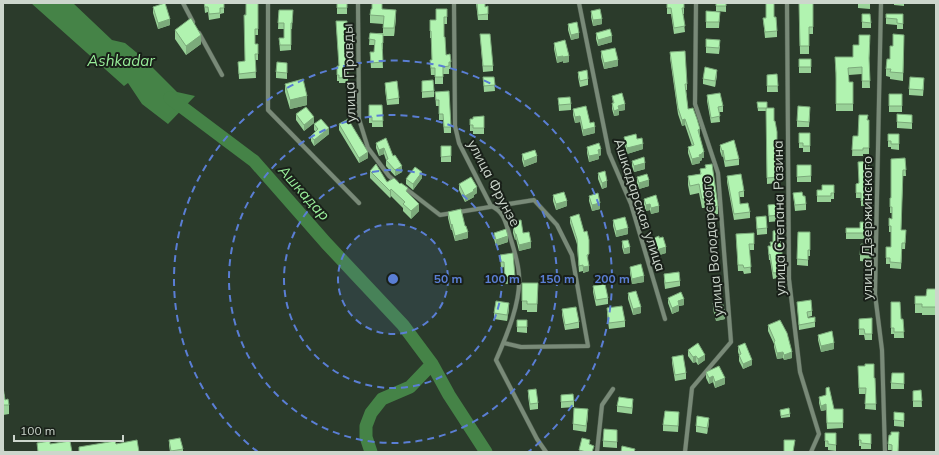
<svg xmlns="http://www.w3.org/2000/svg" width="939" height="455" font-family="Mulish,sans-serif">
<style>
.water{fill:#458347}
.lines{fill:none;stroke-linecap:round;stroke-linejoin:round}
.river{stroke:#458347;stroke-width:13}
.minor-casing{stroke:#4a584a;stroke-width:5}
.minor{stroke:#798a78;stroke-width:4}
.wall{fill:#98d197}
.shaded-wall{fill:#7caa7b}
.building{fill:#b1f3b0;stroke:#7caa7b}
.ring{fill:none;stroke:#5a7ed4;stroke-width:2;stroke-dasharray:7 5}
.labels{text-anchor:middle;stroke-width:4;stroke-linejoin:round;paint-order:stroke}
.street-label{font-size:14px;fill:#ccd6cc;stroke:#192019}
.water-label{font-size:15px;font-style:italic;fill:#98ed99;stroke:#192019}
.centre{fill:#5a7ed4;stroke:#192019;stroke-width:2}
.ring-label{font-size:12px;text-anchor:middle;font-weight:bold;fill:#5a7ed4;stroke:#192019;stroke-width:4;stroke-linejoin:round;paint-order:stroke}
</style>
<rect width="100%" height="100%" fill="#2b3b2b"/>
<path class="water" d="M31 3H73L112 40 125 43 142 57 177 92 195 96 168 124 142 104 128 83 124 86Z"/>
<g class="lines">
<path class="river" d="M170 98 254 161 326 243 403 325 432 364 449 395 486 452
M371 452 366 437V426L371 413 382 399 410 387 432 364"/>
<g class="minor-casing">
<path id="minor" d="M183 3 193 22
M268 3V110L359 203
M358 3 359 119 368 148 389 176 396 182
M454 3 455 126 459 143 491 206C504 212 505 221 509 233 513 247 518 260 519 275 521 302 507 335 496 360L537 439 546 452
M579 3 609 153 631 204 665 319
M787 3 789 279 800 372 819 434 811 452
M881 3 875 294 882 350 885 452
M199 33 222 75
M405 188 440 215 534 200 557 225 572 255 588 346 521 347 504 343
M597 452 602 405 613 389
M685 452 692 388 731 342 718 173 695 104 696 3"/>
</g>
<use href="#minor" class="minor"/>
</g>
<path class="wall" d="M162 3H172L165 4 170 25 158 29 153 13V7L164 4H162Z
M204 3H224V13L220 14V18L209 20 208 12 205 13Z
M243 3H258V35H255V44H258V60H255L256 78 239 79 238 62 245 61 246 4H243Z
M337 3H347V14H337Z
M476 3H485V7L488 14V20H478Z
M667 3H684V14H683L685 32 674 34 671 14H667Z
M716 3H730V4H726V12L716 11Z
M799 3H813V34H809V54H800Z
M858 3H870V9L858 8Z
M894 3H904V6L894 5Z
M372 9H382L396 18 394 36H383V49H382L383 68H371L370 52H374V45H369L370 33H383V24L370 23V15Z
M447 9V24H444V37L446 55 450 54 451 69H449V74H443V84H435V75H431L430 60H432L431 38H430V20H436Z
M279 10H293L292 29H291V50L280 51 279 38H284V29H278Z
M591 11 602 24 593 26 591 17Z
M706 11 720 12 719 28H706Z
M862 14 871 23V28H862Z
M886 14H903V29H897V25L886 24Z
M774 17 777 31V37L765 38 763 18Z
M336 21 347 40 349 57V63H348V83H339V81H337V66H339Z
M568 24 579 38 571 40 568 30Z
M175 30 201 44 186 55 175 39Z
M596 33 612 42 598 46 596 39Z
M480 34 493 66V71L483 72Z
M904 35 903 81 890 79V77L886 76V69L890 59 893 46Z
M870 42 869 62 870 88H862V74L849 75V82H853V111H836V79L835 57H853L859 45Z
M554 43 569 62 563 63V61L557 63 554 49Z
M720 46 719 54 706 53V47Z
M601 51 618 66 604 69 601 57Z
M670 52 687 84V90H686L688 109 700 135H699L704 158H702V160L700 161V163L692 165 688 153V147L692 146 685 125 682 126 678 114 670 58Z
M799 59H811V73H799Z
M287 69V79L276 78V72Z
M578 72 588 79V85L580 87 578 77Z
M777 74 778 92H767V75Z
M717 75 715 87 703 84V79Z
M483 77H494L495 91 484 92Z
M422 81 434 91V97L422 98Z
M385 83 399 98V104L387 105 385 89Z
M924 83 923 96 909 95V89Z
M285 84 307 105 290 109 285 92Z
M435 92 451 127V133H444L443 120H439V106H436Z
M902 94V112H889V106Z
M707 95 723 106V112H719L720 122 711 123 707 101Z
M612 96 625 110 619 111V115L614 116 612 109V103H613Z
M558 98 571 104V110L559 111Z
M757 102 767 108 774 121 777 132V149H775L778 177V183L767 184 766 111H758Z
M369 105H382L383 127H372V123H369Z
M573 109 590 123 595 133 583 136 580 122 575 123 573 115Z
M810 113 809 127H797V121Z
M296 114 314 123 304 131 296 120Z
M484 116V134H473V131H470V119H473Z
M867 120H869V154H863V156H852L853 136H858Z
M912 120V129L897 128V122Z
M314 124 329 134 314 146 311 141V136L316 132 314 130Z
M339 124 368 158 359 163 339 130Z
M799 133H810V152H803V148H799Z
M888 134H899V150L891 149V147H888Z
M624 137 637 139 643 149 627 154 624 142Z
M376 143 393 156 402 172 395 176 386 166V160L384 154 379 156 376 148Z
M720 145 739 159V165L725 167 723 156 722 157 720 151Z
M441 146H451V162H441Z
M587 147 601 155 599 156V159L589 162 587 153Z
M522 154 537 162 524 167 522 160Z
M905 158 906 176H903L901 230H906L905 249H902L901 269 890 268V264H886V258L891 247V232H889V226L892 219V213H890V198H891Z
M632 161 645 169 634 172 632 166Z
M869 161V177H866V183H870V205L861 206V198H856V184H858Z
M705 165 718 206V214L711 215V212L706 213 705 208H702L699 193 690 195 688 185V176L700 174V169L705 168Z
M797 165H811V182H797Z
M370 171 387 182 408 193 419 211 411 219 403 211V208L391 196 390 198 370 178Z
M598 173 607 187 602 189 598 179Z
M727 176 744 191V197H740V204L750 212V218L734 220 727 182Z
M637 177 649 186 639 189 637 183Z
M422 178 413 190 406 184V179Z
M459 184 477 193 474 195V197L465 202 459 190Z
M834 185V199H831V202H817V190H822Z
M793 193 803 196 806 204V210L795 211Z
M553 195 567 206 556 210 553 201Z
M589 196 600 209 592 211 589 201Z
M644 199 659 212 651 214 650 210 646 211 644 205Z
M768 205 780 215V221L769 222Z
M448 212 465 226 468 238 455 241 452 230H451L448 218Z
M570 217 584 232 589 240 588 260 589 271 583 273V271L579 272 577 244 570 223Z
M756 217 767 228V234L757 235Z
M613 220 628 234 616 237 613 226Z
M513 221 523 233 531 248 519 251 516 239 515 240 513 233Z
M846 228H871L870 239H846Z
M773 231 782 254V260H780L782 272V277L773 279 770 260H769L768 246H770L773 242Z
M798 232H810V256H808V266L797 265Z
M494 233 508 242 496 246 494 239Z
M754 233V250H749L751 273 744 274 743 271H738L736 234Z
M649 240 666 253 653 257 649 245Z
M622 241 630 253 624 254 622 247Z
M872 251 871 262 860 261V255Z
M500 255 515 277V283L505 284 504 267 501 268Z
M630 267 644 282 632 284 630 273Z
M664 274 680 281V286L665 289 664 280Z
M522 283H538L537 312H527V310H522Z
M593 286 608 298V304L596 306 593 292Z
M936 289V315H922V313H915V296H926Z
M628 293 641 313 633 315 628 299Z
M668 298 684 305 679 306V311L672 314 668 303Z
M797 302 812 311V316L808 317V318L815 322V327L799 330Z
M891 302 901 319H903L904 338H894V334H891Z
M713 303 725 319 716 321 713 309Z
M607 308 625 321V327L609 329 607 314Z
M509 309 507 321 494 319V313Z
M562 309 579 322V328L565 330 562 315Z
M872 318V340H865L864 335H859V319Z
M517 320H527V333L517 332Z
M768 325 792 358 784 360 783 358 777 359 774 347V344L768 331Z
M818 335 834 349 821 352 818 340Z
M738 346 752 365 743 369 739 361V355L738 352Z
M688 350 705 360 698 365 696 362 693 363 688 356Z
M672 357 686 373V379L675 381 672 363Z
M858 366 874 378H875L876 410 865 409 866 394H859Z
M706 372 725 384 715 388 713 382 709 384 706 378Z
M904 379V389H891V383Z
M3 387 5 400 9 405V414L3 415Z
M528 390 538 403V409L530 410 528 396Z
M921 390 922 407H913V391Z
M561 395 574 401V407L561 408Z
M819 397 834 409H843V428L827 429 826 410 821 411 819 403Z
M633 404 632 414 617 412V406Z
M780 410 790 414V417L781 418Z
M588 415 586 432 573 430V424Z
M679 417 678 432 663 431V425Z
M904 418V427L894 426V420Z
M709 423 707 434 696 432V426Z
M859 434H871V449H861V446H859Z
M617 436V448L603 447V441Z
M899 438 898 452H892V450H888V441Z
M836 439V451L828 450V447H825V441Z
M169 440 183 449V452H170L169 445Z"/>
<path class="shaded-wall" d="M396 10V18L394 36V28Z
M170 19V25L158 29V23Z
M602 19V24L593 26V20Z
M579 33V38L571 40V35Z
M201 35V44L186 55V46Z
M612 36V42L598 46V40Z
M563 56V61L557 63V57Z
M569 56V62L563 63V57Z
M618 60V66L604 69V63Z
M717 70V75L715 87V81Z
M307 96V105L290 109V100Z
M625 104V110L619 111V115L614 116V111L618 106Z
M580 116V122L575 123V117Z
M314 117V123L304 131V125Z
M685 119V125L682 126V120Z
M595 127V133L583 136V130Z
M329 128V134L314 146V140Z
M700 129V135L698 136V130Z
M643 144V149L627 154V148Z
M384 148V154L379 156V150Z
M601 149V155L599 156V159L589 162V156L598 150Z
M723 150V156L722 157V151Z
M368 152V158L359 163V158Z
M704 152V158H702V160L700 161V163L692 165V159L699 155 702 153Z
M537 156V162L524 167V161Z
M645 163V169L634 172V166Z
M402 166V172L395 176V170Z
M422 172V178L413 190V184Z
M649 180V186L639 189V183Z
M607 181V187L602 189V183Z
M477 187V193L474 195V197L465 202V196Z
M391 189V196L390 198V191Z
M567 201V206L556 210V204Z
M600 203V209L592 211V205Z
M419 204V211L411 219V211Z
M650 204V210L646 211V205Z
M659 206V212L651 214V208Z
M452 224V230H451V225Z
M628 228V234L616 237V231Z
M468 232V238L455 241V236Z
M515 234H516V239L515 240Z
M508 236V242L496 246V240Z
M531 242V248L519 251V245Z
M630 247V253L624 254V249Z
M666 247V253L653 257V251Z
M589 266V271L583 273V267Z
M644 276V282L632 284V279Z
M684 299V305L679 306V311L672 314V308L678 301Z
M509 303V309L507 321V315Z
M641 307V313L633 315V309Z
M725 313V319L716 321V316Z
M834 343V349L821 352V346Z
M783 352V358L777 359V353Z
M792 352V358L784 360V355Z
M705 355V360L698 365V359Z
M696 356V362L693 363V357Z
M752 360V365L743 369V364Z
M713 376V382L709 384V378Z
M725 378V384L715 388V382Z
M826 404V410L821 411V406Z
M588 409V415L586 432V426Z
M709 418V423L707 434V428Z"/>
<path class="building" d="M165 3 170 19 158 23 153 7Z
M204 3H224V8H220V13L209 14 208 7H205Z
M246 3H258V29H255V44H258V54H255L256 72 239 74 238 62 245 61 244 15H246Z
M337 3H347V8H337Z
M372 3H382V9L396 10 394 28H383L384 16 370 15 371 9H372Z
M477 3H485V7L488 6V14L478 15Z
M667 3H684V8H682L685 26 674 28 671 8H667Z
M716 3H726V6H716Z
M766 3H774V17H776L777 31 765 32 763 18H766Z
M799 3H813V27H809V46H800Z
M436 9H447V17H444V37H445L446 55 450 54 451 62H449V66L443 67V77H435V68H431L430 60H432L431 31H430V20H436Z
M600 9 602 19 593 20 591 11Z
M279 10H293L292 23H291V45H280L279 38H284V23H278Z
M706 11 720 12 719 22H706Z
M862 14H870L871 23 862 22Z
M886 14H903V24L897 23V19L886 18Z
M191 18 201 35 186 46 175 30Z
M336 21H347V40H348L349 57H348V77L339 78V75H337V66H339Z
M577 22 579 33 571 35 568 24Z
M610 29 612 36 598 40 596 33Z
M370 33 383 34V43H382L383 62 371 63 370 52H374L375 40 369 39Z
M480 34H490L493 66H483Z
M893 34 904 35 903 73 890 72 891 69H886L887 59H890V46H893Z
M859 35H870L869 58 870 81H862V67L848 68 849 82H853V104H836V73L835 57H853V45H859Z
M706 39 720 40 719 48 706 47Z
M565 40 569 56 563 57V56L557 57 554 43Z
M615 48 618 60 604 63 601 51Z
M685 51 687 84H685L688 109 693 108 697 119 700 129 698 130 704 152 702 153V154L699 155 700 157 692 159 688 147 694 145 685 119 682 120 678 108 670 52Z
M799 59H811V67H799Z
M277 62 287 63V73L276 72Z
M705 67 717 70 715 81 703 79Z
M587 70 588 79 580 81 578 72Z
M777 74 778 86H767V75Z
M483 77H494L495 85 484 86Z
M910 77 924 78 923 90 909 89Z
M303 79 307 96 290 100 285 84Z
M433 80 434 91 422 92V81Z
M397 81 399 98 387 100 385 83Z
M449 91 451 127H444L443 114H439V100H436L435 92Z
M622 93 625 104 618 106 619 109 614 111 612 103H614L612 96Z
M720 93 723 106 718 107 720 116 711 118 707 95Z
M889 94H902V106H889Z
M570 97 571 104 559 105 558 98Z
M757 102H767V108H758Z
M369 105H382L383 121H372V117H369Z
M586 106 590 123 594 122 595 127 583 130 580 116 575 117 573 109Z
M798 106 810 107 809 122 797 121Z
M306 107 314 117 304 125 296 114Z
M766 108H774V121H775L777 132V143H774L778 177 767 178Z
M897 114 912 115V123L897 122Z
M859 115H868L867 120H869V148H863V150H852L853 136H858Z
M484 116V128H473V125H470V119H473V117Z
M321 119 329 128 314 140 311 136 318 129 314 124Z
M348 119 368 152 359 158 339 124Z
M799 133H810V146H803V143H799Z
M636 134 637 139 642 138 643 144 627 148 624 137Z
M888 134H899V144H891V141H888Z
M386 138 393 156 395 155 402 166 395 170 386 160 388 159 384 148 379 150 376 143Z
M734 140 739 159 725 161 723 150 722 151 720 145Z
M599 143 601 149 598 150 599 154 589 156 587 147Z
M441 146H451V156L441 157Z
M535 150 537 156 524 161 522 154Z
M644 157 645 163 634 166 632 161Z
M905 158 906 170H903L901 230H906L905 243H902L901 263 890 262V258H886V247H891V226H889V218L892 219V207H890V198H891V159Z
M869 161V172H866V183H870V200L861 201V193H856V184L859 183 858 162Z
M376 164 387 182 394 178 400 184 401 183 408 188 406 191 419 204 411 211 403 204 405 202 391 189 390 191 370 171Z
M712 164 718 206 711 207V203L706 204 705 199H702L699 184 690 186 688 176 701 174 700 169 706 168 705 165Z
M797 165H811V176L797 177Z
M415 167 422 172 413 184 406 179Z
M605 171 607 181 602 183 598 173Z
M647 174 649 180 639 183 637 177Z
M741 174 744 191 739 192 740 204 748 203 750 212 734 214 727 176Z
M471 177 477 187 473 190 474 191 465 196 459 184Z
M822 185H834V193H831V196H817V190H822Z
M564 192 567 201 556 204 553 195Z
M802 192 803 196H805L806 204 795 205 793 193Z
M598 193 600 203 592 205 589 196Z
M656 195 659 206 651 208 650 204 646 205 644 199Z
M778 204 780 215 769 216 768 205Z
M461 209 465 226H466L468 232 455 236 452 224 451 225 448 212Z
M579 214 584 232 587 231 589 240V254L587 255 589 266 583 267V265L579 266 577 239 570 217Z
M766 216 767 228 757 229 756 217Z
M625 217 628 228 616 231 613 220Z
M521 220 523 233 529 232 531 242 519 245 516 234H515L513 227H514L513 221Z
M860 222H871L870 233H846V228H860Z
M506 229 508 236 496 240 494 233Z
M780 230 782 254H778L782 272 773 273 770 254 769 255 768 246H771L770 242H773V231Z
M798 232H810V250H808V260L797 259Z
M754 233V244H749L751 267 744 268 743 265H738L736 234Z
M659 236V238L663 237 666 247 653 251 649 240Z
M628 240 630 247 624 249 622 241Z
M861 244 872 245 871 256 860 255Z
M513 253 515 277 505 278 504 262H501L500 255Z
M641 264 644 276 632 279 630 267Z
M679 272 680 281 665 283 664 274Z
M522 283H538L537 304H527V301H522Z
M605 284 608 298 596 300 593 286Z
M927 289H936V307H922V304H915V296H926Z
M636 291 641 307 633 309 628 293Z
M681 292 684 299 678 301 679 305 672 308 668 298Z
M811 300 812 311 807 312 808 318 815 317V322L799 325 797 302Z
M496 301 509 303 507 315 494 313Z
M722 301 725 313 716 316 713 303Z
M891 302H900L901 319H903L904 332H894V328H891Z
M622 306 625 321 609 323 607 308Z
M576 307 579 322 565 325 562 309Z
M872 318V334H865L864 329H859V319Z
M517 320H527V327H517Z
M780 320 787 333 792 352 784 355 783 352 777 353 774 342 775 341 768 325Z
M832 331 834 343 821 346 818 335Z
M698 343 705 355 698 359 696 356 693 357 688 350Z
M745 343 752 360 743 364 739 355 741 354 738 346Z
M683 355 686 373 675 375 672 357Z
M865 364H874V378H875L876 404H865L866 388H859L858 366H865Z
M719 366 725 378 715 382 713 376 709 378 706 372Z
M892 373H904V384L891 383Z
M3 387 5 400 8 399 9 405H3Z
M829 387 834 409H843V423H827L826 404 821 406 819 397 826 395V388Z
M536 389 538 403 530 404 528 390Z
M921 390 922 401H913V391Z
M573 394 574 401 561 402V395Z
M619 397 633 399 632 408 617 406Z
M574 408 588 409 586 426 573 424Z
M789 408 790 414 781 416 780 410Z
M665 411 679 412 678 426 663 425Z
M894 412 904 413V421L894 420Z
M697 416 709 418 707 428 696 426Z
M604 429 617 430V442L603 441Z
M891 432H899L898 452H892V445L888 444 889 435H891Z
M825 433H836V445L828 444V441H825Z
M859 434H871V444L861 443V440H859Z
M180 438 183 449 171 451 169 440Z
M582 438 590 440 589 444 594 446 592 452H586L579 450Z
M137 440 139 452H79V447L115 441 116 444Z
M784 440H795L793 452H784Z
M50 441V444L70 441 72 452H38L37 443Z
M3 445 4 452H3Z
M622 446 635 449 634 452H621Z"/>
<circle cx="393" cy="279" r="55" fill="#5a7ed4" fill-opacity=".12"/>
<g class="ring">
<circle cx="393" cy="279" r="55"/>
<circle cx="393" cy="279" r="109"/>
<circle cx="393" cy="279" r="164"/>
<path d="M258 452A219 219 0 1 1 528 452"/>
</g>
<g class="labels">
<g class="street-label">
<text transform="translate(349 73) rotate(-92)" y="5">улица Правды</text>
<text transform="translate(494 183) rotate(62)" y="5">улица Фрунзе</text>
<text transform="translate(640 205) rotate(72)" y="5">Ашкадарская улица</text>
<text transform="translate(779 218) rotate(-91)" y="5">улица Степана Разина</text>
<text transform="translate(867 228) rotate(-90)" y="5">улица Дзержинского</text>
<text transform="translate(712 246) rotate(-95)" y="5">улица Володарского</text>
</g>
<g class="water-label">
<text x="121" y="66">Ashkadar</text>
<text transform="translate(304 193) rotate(48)" y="5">Ашкадар</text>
</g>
</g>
<circle cx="393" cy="279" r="6" class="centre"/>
<g class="ring-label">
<text x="448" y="283">50 m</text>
<text x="502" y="283">100 m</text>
<text x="557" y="283">150 m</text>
<text x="612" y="283">200 m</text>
</g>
<rect width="939" height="455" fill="none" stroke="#ccd6cc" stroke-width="8"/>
<path d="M14 435v6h109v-6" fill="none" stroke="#ccd6cc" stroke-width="2"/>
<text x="20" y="435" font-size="12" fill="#ccd6cc" stroke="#192019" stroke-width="3" paint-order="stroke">100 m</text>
</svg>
